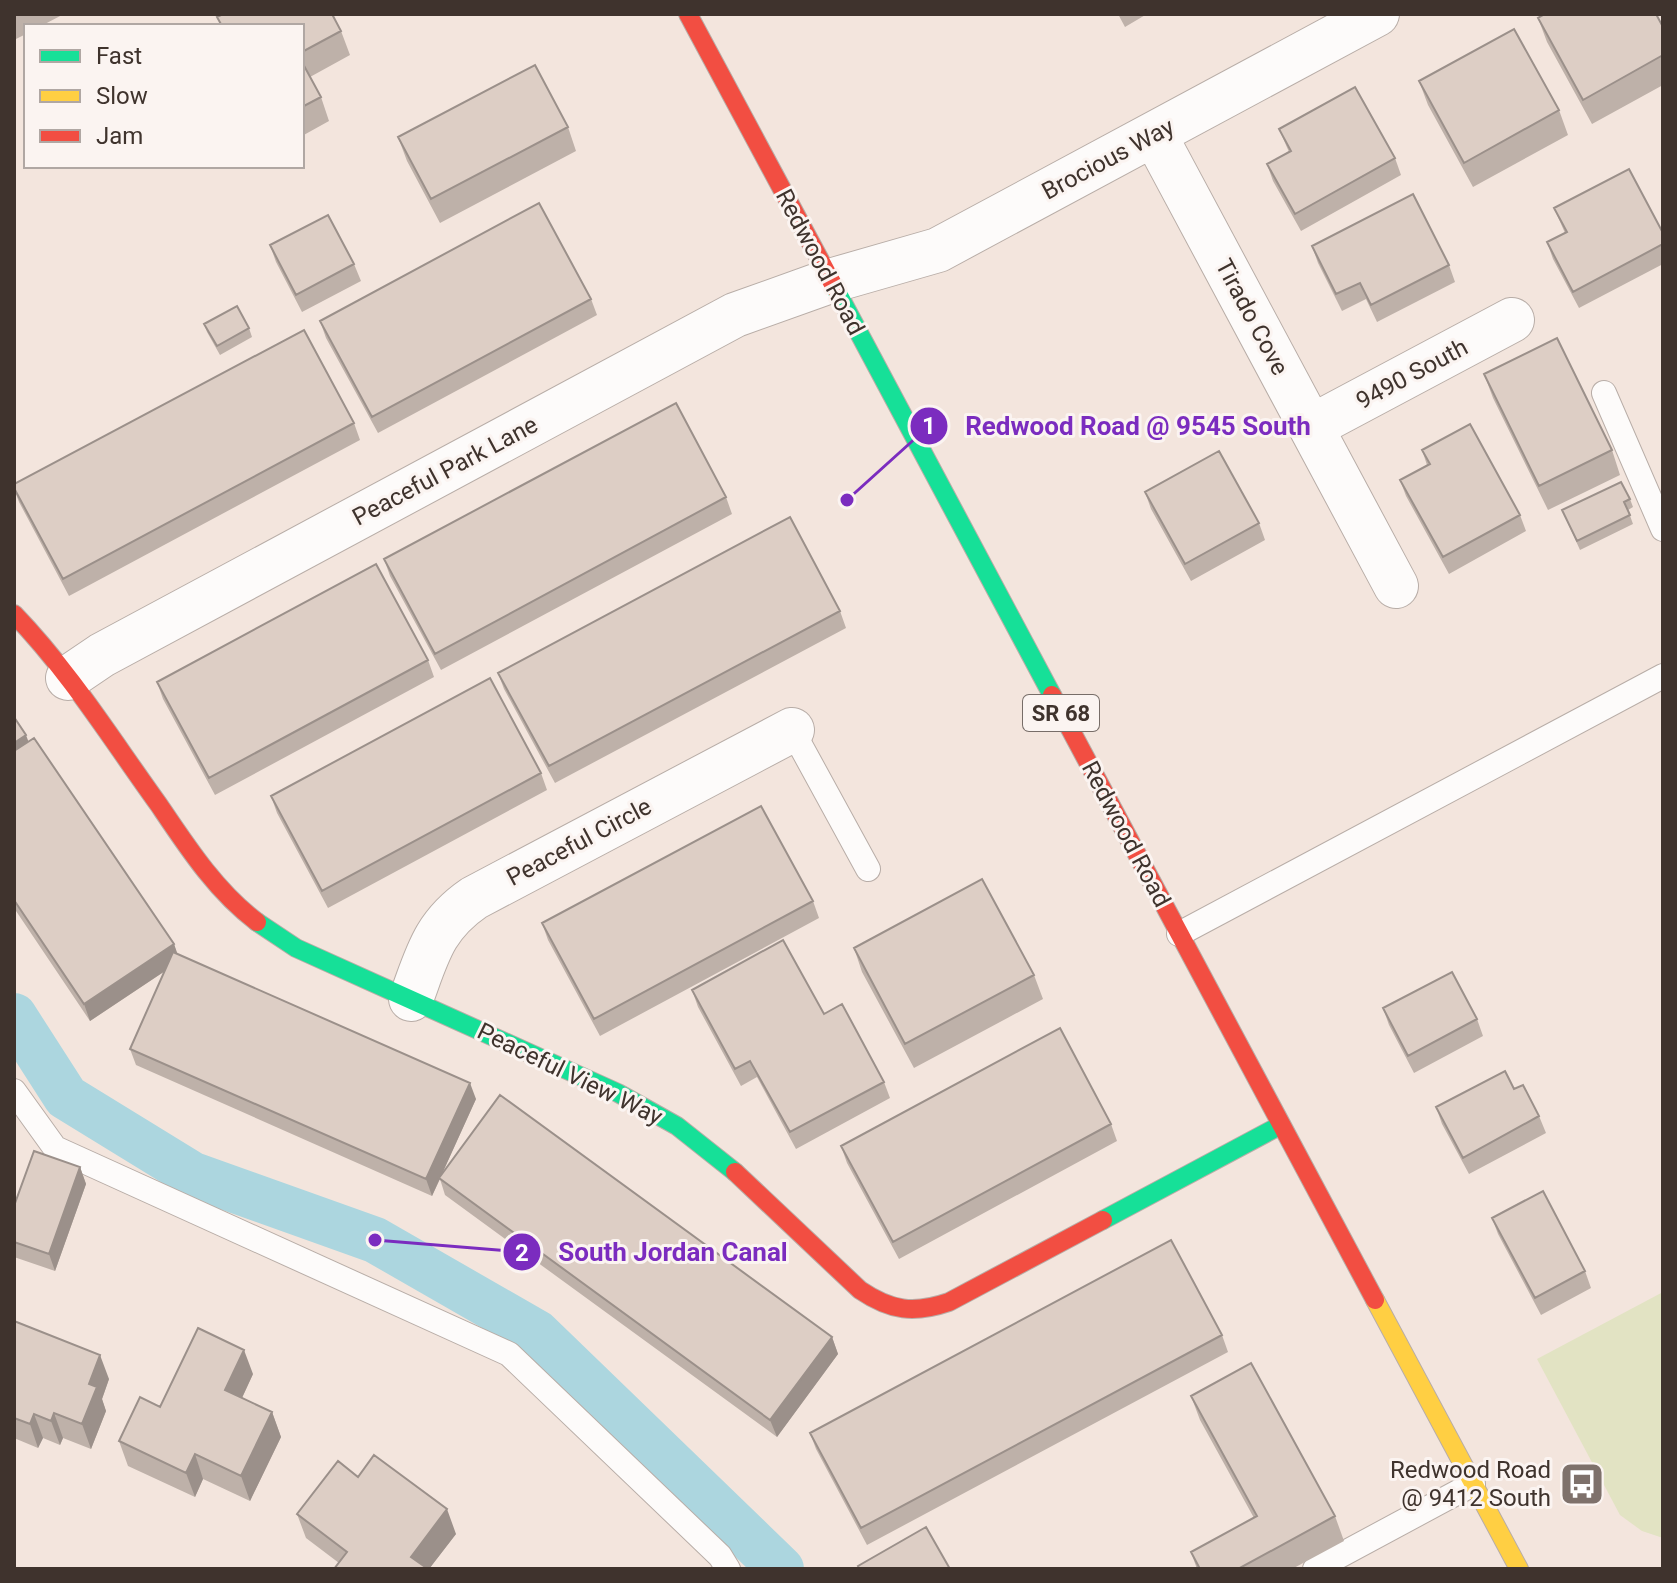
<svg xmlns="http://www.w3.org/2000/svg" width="1677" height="1583" font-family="Roboto,sans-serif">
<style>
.green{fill:#e2e3c3}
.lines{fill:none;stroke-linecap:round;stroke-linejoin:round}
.canal{stroke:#acd6df;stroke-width:46}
.lane-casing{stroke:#b8ada7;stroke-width:26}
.street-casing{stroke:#b8ada7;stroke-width:46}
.fast-casing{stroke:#b8ada7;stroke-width:20}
.slow-casing{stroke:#b8ada7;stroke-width:20}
.jam-casing{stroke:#b8ada7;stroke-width:20}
.lane{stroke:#fdfbfa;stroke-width:24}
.street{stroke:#fdfbfa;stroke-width:44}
.fast{stroke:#16e098;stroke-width:18}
.slow{stroke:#ffcf43;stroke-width:18}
.jam{stroke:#f24e42;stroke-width:18}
.wall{fill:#beb1a9}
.shaded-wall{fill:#9b908a}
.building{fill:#ddcec5;stroke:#9b908a;stroke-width:2}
.labels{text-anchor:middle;stroke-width:6;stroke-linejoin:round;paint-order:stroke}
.shield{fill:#fbf4f1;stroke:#776d68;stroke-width:2}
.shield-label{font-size:22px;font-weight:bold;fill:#3f332d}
.street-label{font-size:24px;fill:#3f332d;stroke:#fbf4f1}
.poi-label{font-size:24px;fill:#3f332d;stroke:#fbf4f1;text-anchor:end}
.leader{fill:none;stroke:#7b2cbf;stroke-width:3}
.callout-dot{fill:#7b2cbf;stroke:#fbf4f1;stroke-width:3}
.mark-label{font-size:24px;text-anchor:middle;font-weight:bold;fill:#fff}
.callout-label{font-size:26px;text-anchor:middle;font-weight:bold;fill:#7b2cbf;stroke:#fbf4f1;stroke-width:6;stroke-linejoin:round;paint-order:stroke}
</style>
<rect width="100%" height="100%" fill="#f3e5dd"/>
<path class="green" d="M1663 1292V1538L1642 1531 1620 1515 1537 1359Z"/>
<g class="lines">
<path class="canal" d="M14 1016 66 1097 193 1175 375 1240 537 1333 781 1569"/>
<g class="lane-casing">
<path id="lane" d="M1604 393 1663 529
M792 730 868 869
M1179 934 1663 676
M14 1091 55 1148 509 1354 720 1556 728 1569
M1315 1569 1473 1484"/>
</g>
<g class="street-casing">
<path id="street" d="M1154 134 1396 586
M1311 427 1512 320
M68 678 102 655 735 315 830 281 938 250 1377 14
M411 999C427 956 433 926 474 898L792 730"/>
</g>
<g class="fast-casing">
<path id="fast" d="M835 288 1052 695
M257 922 296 948 618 1093 677 1126 735 1172
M1103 1220 1281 1125"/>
</g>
<g class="slow-casing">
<path id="slow" d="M1375 1300 1519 1569"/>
</g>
<g class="jam-casing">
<path id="jam" d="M688 14 835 288
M14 614C70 672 112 740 159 805 188 848 216 891 257 922
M1052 695 1375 1300
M735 1172 860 1290C891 1311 914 1314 949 1302L1103 1220"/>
</g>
<use href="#lane" class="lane"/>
<use href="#street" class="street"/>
<use href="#fast" class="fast"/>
<use href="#slow" class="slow"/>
<use href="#jam" class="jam"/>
</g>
<path class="wall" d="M14 14H64L41 26H26V34L14 40Z
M223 14H332L341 31 350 55 310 77 321 97 329 121 302 136V26H221L217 17Z
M1118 14H1147L1125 27Z
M1538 18 1663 27V85L1592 124 1547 42Z
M1419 81 1559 110 1568 135 1473 187 1428 105Z
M568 127 576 151 440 223 407 161 398 137Z
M1279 129 1395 158 1401 175 1301 231 1273 181 1267 164 1289 152Z
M1554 208 1663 233V264L1579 308 1553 259 1547 242 1565 233Z
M270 245 354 264 361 281 302 312 276 262Z
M1312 246 1449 265 1455 282 1377 322 1366 299 1342 311 1318 263Z
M591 299 597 315 378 433 326 338 320 321Z
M204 324 249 328 252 337 220 355 207 332Z
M1484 374 1612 450 1620 475 1548 510 1493 398Z
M354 423 360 440 69 596 19 502 14 489Z
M1422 450 1520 515 1526 531 1449 574 1406 496 1400 480 1427 465Z
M1145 492 1259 523 1265 540 1191 581 1151 509Z
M726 497 732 514 441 670 390 576 384 559Z
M1630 499 1633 507 1628 510 1633 524 1580 550 1562 510Z
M840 611 846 628 555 783 504 689 498 673Z
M428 660 434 677 215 795 163 699 157 682Z
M14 717 28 742 174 944 177 954 476 1099 441 1176 832 1337 838 1354 777 1437 445 1195 440 1179 432 1196 136 1065 130 1049 165 971 90 1021 14 908Z
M541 773 547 790 328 908 277 813 271 796Z
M813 901 819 918 600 1036 548 940 542 923Z
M854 948 1034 975 1043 999 914 1068 862 972Z
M692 990 824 1014 884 1082 890 1098 796 1149 757 1077 741 1086 698 1007Z
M1383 1008 1477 1019 1483 1036 1414 1073 1389 1025Z
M1436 1107 1539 1116 1546 1133 1469 1174 1442 1124Z
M1111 1124 1117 1141 899 1259 847 1163 841 1146Z
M80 1167 86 1184 55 1271 14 1257V1206Z
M1492 1218 1585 1271 1591 1288 1541 1315 1498 1234Z
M14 1321 109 1379 102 1399 106 1411 91 1449 63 1438 60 1445 43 1438 38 1448 14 1438Z
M1222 1335 1228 1352 867 1545 816 1449 810 1433Z
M253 1374 242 1398 272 1412 281 1437 250 1501 203 1479 195 1497 128 1466 119 1441 160 1407Z
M1191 1396 1335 1516 1344 1541 1292 1569H1197L1191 1552 1254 1518 1200 1420Z
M358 1477 456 1534 429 1569H334L339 1563 306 1538 297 1514Z"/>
<path class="shaded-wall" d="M26 735 32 751 14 763V743Z
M174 944 180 961 90 1021 84 1004Z
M470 1083 476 1099 432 1196 426 1179Z
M80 1167 86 1184 55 1271 49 1254Z
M832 1337 838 1354 777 1437 770 1420Z
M244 1350 253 1374 234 1415 225 1390Z
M100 1355 109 1379 102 1399 106 1411 91 1449 82 1424 89 1384Z
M272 1412 281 1437 250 1501 241 1476Z
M54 1413 63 1438 60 1445 51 1421Z
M34 1414 43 1438 38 1448 30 1424Z
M195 1454 203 1479 195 1497 186 1473Z
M447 1509 456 1534 429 1569H416L411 1557Z"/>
<path class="building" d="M223 14H332L341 31 302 52V26H222L217 17Z
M1545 14H1656L1663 27V55L1583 100 1538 18Z
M1514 29 1559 110 1464 163 1419 81Z
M302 62 321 97 302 107Z
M535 65 568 127 431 199 398 137Z
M1355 87 1395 158 1295 214 1267 164 1291 151 1279 129Z
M1629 169 1663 233V244L1573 292 1547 242 1567 232 1554 208Z
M1413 194 1449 265 1371 305 1360 283 1336 294 1312 246Z
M539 203 591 299 372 417 320 321Z
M328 215 354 264 296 295 270 245Z
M237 306 249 328 217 346 204 324Z
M304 330 354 423 63 579 14 488V484Z
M1557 338 1612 450 1539 486 1484 374Z
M676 403 726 497 435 654 384 559Z
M1470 424 1520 515 1443 557 1400 480 1430 464 1422 450Z
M1219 451 1259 523 1185 564 1145 492Z
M1621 482 1630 499 1624 502 1630 515 1577 541 1562 510Z
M790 517 840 611 549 766 498 673Z
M376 564 428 660 209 778 157 682Z
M490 678 541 773 322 891 271 796Z
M14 717 26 735 14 743Z
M34 738 174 944 84 1004 14 900V751Z
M761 806 813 901 594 1019 542 923Z
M982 879 1034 975 905 1044 854 948Z
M783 940 824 1014 842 1004 884 1082 790 1132 750 1061 735 1069 692 990Z
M173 952 470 1083 426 1179 130 1049Z
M1452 972 1477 1019 1408 1056 1383 1008Z
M1060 1028 1111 1124 893 1242 841 1146Z
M1505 1071 1514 1089 1523 1085 1539 1116 1463 1158 1436 1107Z
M500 1095 832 1337 770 1420 439 1178Z
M34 1151 80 1167 49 1254 14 1242V1206Z
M1543 1191 1585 1271 1535 1298 1492 1218Z
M1171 1240 1222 1335 861 1528 810 1433Z
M14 1321 100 1355 89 1384 97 1387 82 1424 54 1413 51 1421 34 1414 30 1424 14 1418Z
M198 1328 244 1350 225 1390 272 1412 241 1476 195 1454 186 1473 119 1441 140 1397 160 1407Z
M1251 1363 1335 1516 1238 1569H1200L1191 1552 1257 1516 1191 1396Z
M374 1455 447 1509 411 1557 428 1569H334L347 1552 297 1514 338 1461 358 1477Z
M926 1527 950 1569H860L858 1566Z"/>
<defs>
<g id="bus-square" transform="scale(2.3)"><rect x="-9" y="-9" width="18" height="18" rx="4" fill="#7e716b" stroke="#fbf4f1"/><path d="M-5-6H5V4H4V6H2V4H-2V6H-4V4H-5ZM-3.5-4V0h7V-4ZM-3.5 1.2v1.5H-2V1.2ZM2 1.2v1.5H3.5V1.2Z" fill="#fff"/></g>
</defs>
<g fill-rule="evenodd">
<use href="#bus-square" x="1582" y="1484"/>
</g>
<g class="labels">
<rect class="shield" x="1023" y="695" width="76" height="36" rx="6"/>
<g class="shield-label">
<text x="1061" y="721">SR 68</text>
</g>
<g class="street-label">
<text transform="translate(1108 159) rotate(-28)" y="8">Brocious Way</text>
<text transform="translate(820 262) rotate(62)" y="8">Redwood Road</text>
<text transform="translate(1252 317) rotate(62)" y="8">Tirado Cove</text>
<text transform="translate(1412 374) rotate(-28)" y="8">9490 South</text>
<text transform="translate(445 471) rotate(-28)" y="8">Peaceful Park Lane</text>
<text transform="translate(1126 834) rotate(62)" y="8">Redwood Road</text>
<text transform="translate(579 842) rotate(-28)" y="8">Peaceful Circle</text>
<text transform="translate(570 1074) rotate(26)" y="8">Peaceful View Way</text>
</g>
<g class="poi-label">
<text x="1551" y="1478">Redwood Road<tspan x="1551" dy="28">@ 9412 South</tspan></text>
</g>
</g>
<path class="leader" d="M847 500L929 426M375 1240L522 1252"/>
<g class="callout-dot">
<circle cx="847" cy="500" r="8"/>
<circle cx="375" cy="1240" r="8"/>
<circle cx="929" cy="426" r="20"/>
<circle cx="522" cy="1252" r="20"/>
</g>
<g class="mark-label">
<text x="929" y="434">1</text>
<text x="522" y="1261">2</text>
</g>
<g class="callout-label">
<text x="1138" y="435">Redwood Road @ 9545 South</text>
<text x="673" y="1261">South Jordan Canal</text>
</g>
<rect width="1677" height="1583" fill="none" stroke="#3f332d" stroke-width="32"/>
<rect x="24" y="24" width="280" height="144" fill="#fbf4f1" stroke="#b0a7a3" stroke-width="2"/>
<rect x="40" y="50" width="40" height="12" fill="#16e098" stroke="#b0a7a3" stroke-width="2"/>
<text x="96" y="64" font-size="24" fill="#3f332d">Fast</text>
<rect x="40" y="90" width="40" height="12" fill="#ffcf43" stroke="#b0a7a3" stroke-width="2"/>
<text x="96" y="104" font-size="24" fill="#3f332d">Slow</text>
<rect x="40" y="130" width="40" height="12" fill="#f24e42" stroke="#b0a7a3" stroke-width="2"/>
<text x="96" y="144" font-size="24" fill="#3f332d">Jam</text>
</svg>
